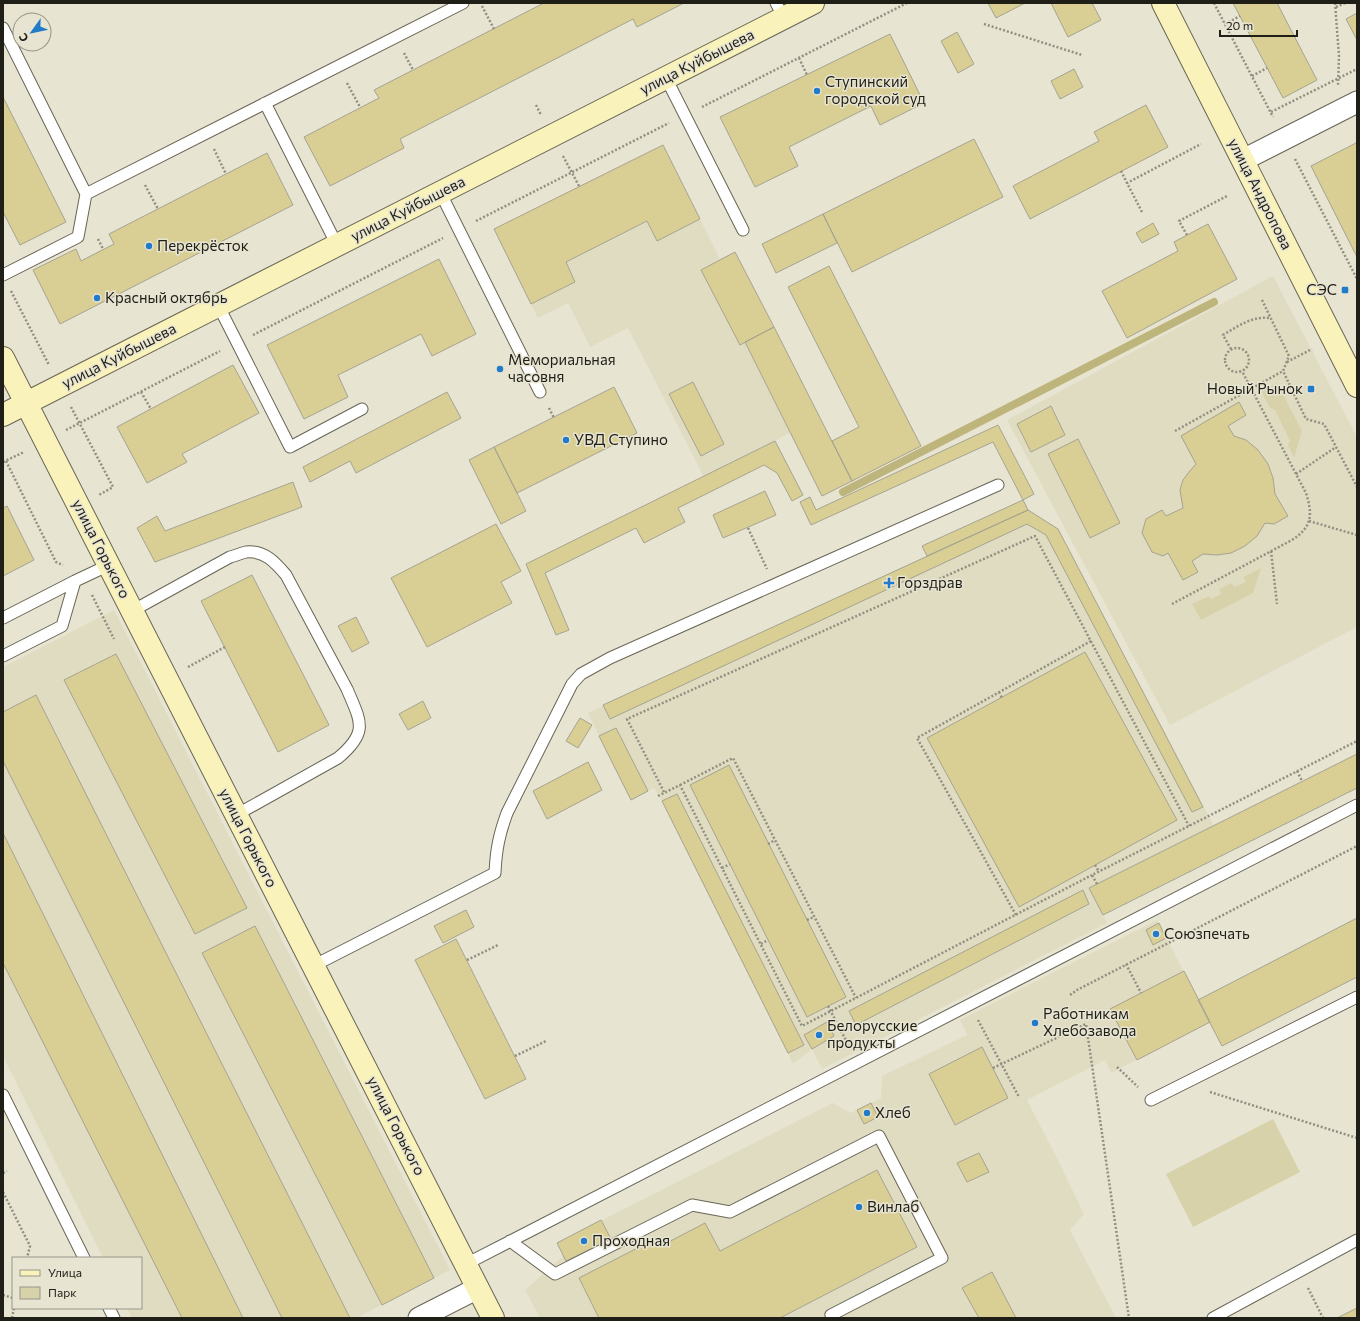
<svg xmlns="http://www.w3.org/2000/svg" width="1360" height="1321" font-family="Commissioner,sans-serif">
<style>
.built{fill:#e0dcc2}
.green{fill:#d8d2ab}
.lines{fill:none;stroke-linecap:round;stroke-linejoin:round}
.stream{stroke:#beb57c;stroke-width:8}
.building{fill:#d9cf95;stroke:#a5a391}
.lane-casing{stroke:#686555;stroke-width:13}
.street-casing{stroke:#686555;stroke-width:23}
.secondary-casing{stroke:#686555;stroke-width:24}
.path{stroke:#928f82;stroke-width:2.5;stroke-dasharray:2 2;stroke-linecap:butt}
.lane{stroke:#fff;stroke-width:11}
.street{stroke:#fff;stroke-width:21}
.secondary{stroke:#f9f2ba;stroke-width:22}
.poi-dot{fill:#227bc8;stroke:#e7e4d2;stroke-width:1.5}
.labels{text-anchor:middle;stroke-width:3;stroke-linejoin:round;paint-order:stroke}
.street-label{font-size:15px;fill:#1f1e17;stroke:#e7e4d2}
.poi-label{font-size:15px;fill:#1f1e17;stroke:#e7e4d2;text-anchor:start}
</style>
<rect width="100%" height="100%" fill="#e7e4d2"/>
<path class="built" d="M700 219 720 259 735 252 852 481 822 496 790 433 704 477 628 328 590 347 568 303 538 318 531 304 575 282 566 262 647 221 657 240Z
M1273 276 1357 437V627L1170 725 1007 420Z
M1028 510 1058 529 1214 826 1089 888 1107 923 822 1069 812 1049 793 1064 662 801 654 788 631 800 588 713Z
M114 610 450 1270 356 1318H132L127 1308H141V1258H103L3 1056V667Z
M1157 920 1210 1022 1111 1073 1105 1060 1027 1100 1057 1158 1084 1214 1070 1230 1116 1318H540L525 1290 563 1256 557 1243 833 1103 851 1113 881 1098 882 1076 967 1035 960 1020Z"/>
<path class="green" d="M1277 383 1302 431 1294 458 1288 445 1290 441 1275 410 1270 408 1261 391Z
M1261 568 1253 593 1201 620 1192 604 1209 596 1211 599 1221 594 1219 589 1232 583 1234 587 1246 582 1243 577Z
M1273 1119 1300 1172 1193 1227 1166 1174Z"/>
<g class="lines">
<path class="stream" d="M843 492 1214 302"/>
</g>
<path class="building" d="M544 3H684L637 27 633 19 400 139 404 148 330 186 304 137 379 98 374 90Z
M988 3H1025L996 18Z
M1051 3H1092L1101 20 1068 37Z
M1233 3H1277L1317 80 1283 98Z
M1357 13V40L1346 19Z
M957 32 974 64 958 73 941 41Z
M890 34 924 103 880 125 871 106 789 147 798 166 755 187 720 117Z
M1074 69 1083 87 1060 99 1051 81Z
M3 97 66 222 20 245 3 212Z
M1146 105 1168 147 1030 219 1013 186 1099 141 1094 132Z
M974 139 1003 197 852 272 823 214Z
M1356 143 1357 144V257L1311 166Z
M663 145 700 219 657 241 647 221 566 262 575 282 531 304 494 229Z
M267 153 293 205 60 324 33 270 76 249 81 261 114 244 109 234Z
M823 214 837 243 776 273 762 244Z
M1153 223 1159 234 1142 243 1136 233Z
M1208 224 1237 279 1127 338 1102 291 1178 251 1174 242Z
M735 252 774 327 740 345 701 270Z
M439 259 476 334 432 356 421 334 338 375 348 397 304 419 267 345Z
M829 266 921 446 852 481 832 441 859 427 788 287Z
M774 327 852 481 822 496 745 342Z
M233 365 259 413 182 454 187 462 147 483 117 427Z
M693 382 724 444 701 456 669 394Z
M614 387 637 433 517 493 494 447Z
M447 392 461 418 356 473 350 461 310 482 303 467Z
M1239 402 1246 415 1228 426 1234 436 1246 440 1258 450 1268 464 1273 478 1275 494 1288 516 1274 524 1265 523 1257 536 1245 546 1231 553 1217 555 1203 554 1192 561 1198 572 1183 580 1168 553 1163 556 1152 552 1142 533 1146 519 1162 510 1166 516 1183 508 1180 490 1183 480 1189 472 1196 464 1181 436Z
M1051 406 1065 435 1031 452 1017 424Z
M998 425 1034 494 1023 500 993 442 811 525 800 502 810 497 816 510Z
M1078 439 1120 523 1090 538 1048 454Z
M775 441 803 495 792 501 777 473 764 465 678 508 685 522 644 543 636 528 545 573 569 630 556 635 526 564Z
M494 447 526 511 501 524 469 460Z
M293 482 302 507 155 562 137 528 157 516 165 531Z
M765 491 776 515 723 538 713 515Z
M1023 500 1028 510 927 556 922 546Z
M7 506 34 560 3 576V508Z
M1028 510 1058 529 1203 807 1192 812 1046 535 1027 524 610 719 603 705Z
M496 524 521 571 501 582 512 603 427 647 391 578Z
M252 575 329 725 278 752 201 601Z
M356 617 369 643 352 652 338 626Z
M1085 652 1177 820 1019 907 927 738Z
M116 654 247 908 195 934 64 680Z
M36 695 350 1318H282L3 761V712Z
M423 701 431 718 408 730 399 714Z
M580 718 592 725 578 748 566 741Z
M616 728 648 791 631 800 599 736Z
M1357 754V788L1103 915 1089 888Z
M588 762 602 790 547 819 533 791Z
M729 765 846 997 807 1017 690 785Z
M677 794 804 1045 788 1053 662 801Z
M3 833 243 1318H182L3 963Z
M1083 890 1089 904 856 1025 849 1011Z
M466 910 474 927 443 943 434 926Z
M1357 918V977L1222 1046 1198 1000Z
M1159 923 1166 938 1153 945 1146 930Z
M255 926 434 1278 382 1305 202 953Z
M456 939 526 1079 485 1099 415 960Z
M1184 971 1210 1022 1137 1060 1110 1009Z
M827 1022 834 1036 812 1049 804 1035Z
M982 1047 1008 1098 955 1125 929 1074Z
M871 1103 878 1117 864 1124 857 1110Z
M979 1153 989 1172 967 1182 957 1163Z
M877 1170 917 1247 780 1318H599L579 1278 657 1238 661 1246 705 1223 720 1251Z
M601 1220 611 1239 566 1261 557 1243Z
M992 1272 1016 1318H979L962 1288Z
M1357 1308V1318H1337Z"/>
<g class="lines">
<g class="lane-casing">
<path id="lane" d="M776 3 784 18
M3 28 86 194 463 3
M666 78 743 230
M265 103 337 245
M440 192 540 392
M3 275 78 237 86 194
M218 305 290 447 362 409
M132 611 230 557C235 556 241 553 246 552 264 550 275 562 286 575L347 689C361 722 369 732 338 758L236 815
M3 618 75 581
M3 656 62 626 75 581 109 565
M313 966 495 873C496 850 499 835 507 813L572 684 581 674 610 658 998 485
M3 1095 84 1258
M1151 1100 1357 997
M510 1241 555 1274 692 1205 730 1212 879 1136 942 1258 831 1315 832 1318
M466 1264 1357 805
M109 1308 114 1318
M1213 1318 1357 1240"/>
</g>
<g class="street-casing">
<path id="street" d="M1243 160 1357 102
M419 1318 478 1288"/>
</g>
<g class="secondary-casing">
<path id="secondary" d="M1163 3 1357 386
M3 358 493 1318
M3 415 813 3"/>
</g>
<path class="path" d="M1214 3 1273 117
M1335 3 1339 56 1338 86
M482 6 494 29
M1336 7 1345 3
M984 24 1082 55
M1225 24 1240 16
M404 53 413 70
M799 58 807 75
M1252 76 1267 68
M347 83 360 107
M536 105 541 115
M702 107 907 3
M1271 112 1357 69
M214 149 226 174
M563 156 579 186
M1295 159 1357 279
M1121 171 1127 183
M145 185 158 209
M1142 212 1127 183 1201 144
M476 221 669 123
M1187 235 1179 221 1227 196
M98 239 103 249
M11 291 49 365
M1262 300 1289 356 1283 371 1306 419 1324 424 1357 487
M253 335 443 238
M1225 360a12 12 0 1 1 24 0a12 12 0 1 1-24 0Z
M1231 349 1223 335C1238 326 1252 316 1270 318
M1287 362 1312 349
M141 392 151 409
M71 407 113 487 99 495
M549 408 554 418
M66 430 220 351
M1175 431 1283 371
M6 461 56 562 63 565
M3 462 24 452
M1296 474 1336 447
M1309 521 1357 535
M748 528 767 569
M1271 551 1277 604
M92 595 114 639
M1172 604 1292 540C1312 527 1313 515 1306 493L1242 371
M188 667 225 647
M999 692 1002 698
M1297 771 1302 781
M680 785 733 758 856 998
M664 792 627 719 1035 536 1189 826
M658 796 680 785 802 1026 1092 875
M768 844 775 840
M1095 865 1099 872
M722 868 730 864
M1097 884 1092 875 1357 741
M1016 915 917 738 1091 641
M807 920 814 917
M761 944 768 940
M467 960 498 945
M1126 964 1141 993
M1070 995 1077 990 1357 846
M828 1006 849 1046
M978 1020 1019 1097
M515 1056 546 1041
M1117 1067 1138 1087
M993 1068 1086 1024 1129 1318
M1210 1092 1357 1138
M3 1173 7 1171
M3 1192 30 1246 27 1258
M1308 1288 1323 1318
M3 1295 13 1298
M12 1318 14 1308"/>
<use href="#lane" class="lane"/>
<use href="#street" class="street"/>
<use href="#secondary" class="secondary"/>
</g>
<g class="poi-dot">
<circle cx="817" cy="91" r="4"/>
<circle cx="149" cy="246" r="4"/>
<rect x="1341" y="286" width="8" height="8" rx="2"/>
<circle cx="97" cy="298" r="4"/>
<circle cx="500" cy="369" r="4"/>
<rect x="1307" y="385" width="8" height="8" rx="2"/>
<circle cx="566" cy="440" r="4"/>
<path d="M887 577h4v4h4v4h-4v4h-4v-4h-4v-4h4z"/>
<circle cx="1156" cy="934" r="4"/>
<circle cx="1035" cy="1023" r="4"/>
<circle cx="819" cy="1035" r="4"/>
<circle cx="867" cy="1113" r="4"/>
<circle cx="859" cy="1207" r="4"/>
<circle cx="584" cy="1241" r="4"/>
</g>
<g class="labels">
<g class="street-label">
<text transform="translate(697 62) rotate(-27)" y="5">улица Куйбышева</text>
<text transform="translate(1260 194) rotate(63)" y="5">улица Андропова</text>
<text transform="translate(408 209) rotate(-27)" y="5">улица Куйбышева</text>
<text transform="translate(119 356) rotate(-27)" y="5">улица Куйбышева</text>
<text transform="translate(101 549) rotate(63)" y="5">улица Горького</text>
<text transform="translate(248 838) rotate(63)" y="5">улица Горького</text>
<text transform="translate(396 1126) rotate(63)" y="5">улица Горького</text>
</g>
<g class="poi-label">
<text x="825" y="87">Ступинский<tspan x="825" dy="17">городской суд</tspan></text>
<text x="157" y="251">Перекрёсток</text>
<text x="1337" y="295" text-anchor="end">СЭС</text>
<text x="105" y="303">Красный октябрь</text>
<text x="508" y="365">Мемориальная<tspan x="508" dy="17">часовня</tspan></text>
<text x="1303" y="394" text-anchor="end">Новый Рынок</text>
<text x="574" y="445">УВД Ступино</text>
<text x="897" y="588">Горздрав</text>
<text x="1164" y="939">Союзпечать</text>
<text x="1043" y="1019">Работникам<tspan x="1043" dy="17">Хлебозавода</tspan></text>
<text x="827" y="1031">Белорусские<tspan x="827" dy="17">продукты</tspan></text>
<text x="875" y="1118">Хлеб</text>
<text x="867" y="1212">Винлаб</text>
<text x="592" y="1246">Проходная</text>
</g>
</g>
<rect width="1360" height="1321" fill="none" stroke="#1f1e17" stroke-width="8"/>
<rect x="12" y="1257" width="130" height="52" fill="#e7e4d2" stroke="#979587"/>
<rect x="20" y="1270" width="20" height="6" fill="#f9f2ba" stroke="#979587"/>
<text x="48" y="1277" font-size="12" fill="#1f1e17">Улица</text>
<rect x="20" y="1287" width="20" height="12" fill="#d8d2ab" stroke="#979587"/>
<text x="48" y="1297" font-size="12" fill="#1f1e17">Парк</text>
<g transform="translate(32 32) rotate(237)"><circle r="19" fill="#e7e4d2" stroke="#979587"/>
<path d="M0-3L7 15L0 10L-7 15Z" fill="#227bc8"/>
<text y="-6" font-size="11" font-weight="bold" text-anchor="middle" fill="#1f1e17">С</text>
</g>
<path d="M1220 30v6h77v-6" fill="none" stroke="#1f1e17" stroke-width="2"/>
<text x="1226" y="30" font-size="12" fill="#1f1e17" stroke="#e7e4d2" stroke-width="3" paint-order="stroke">20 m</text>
</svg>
